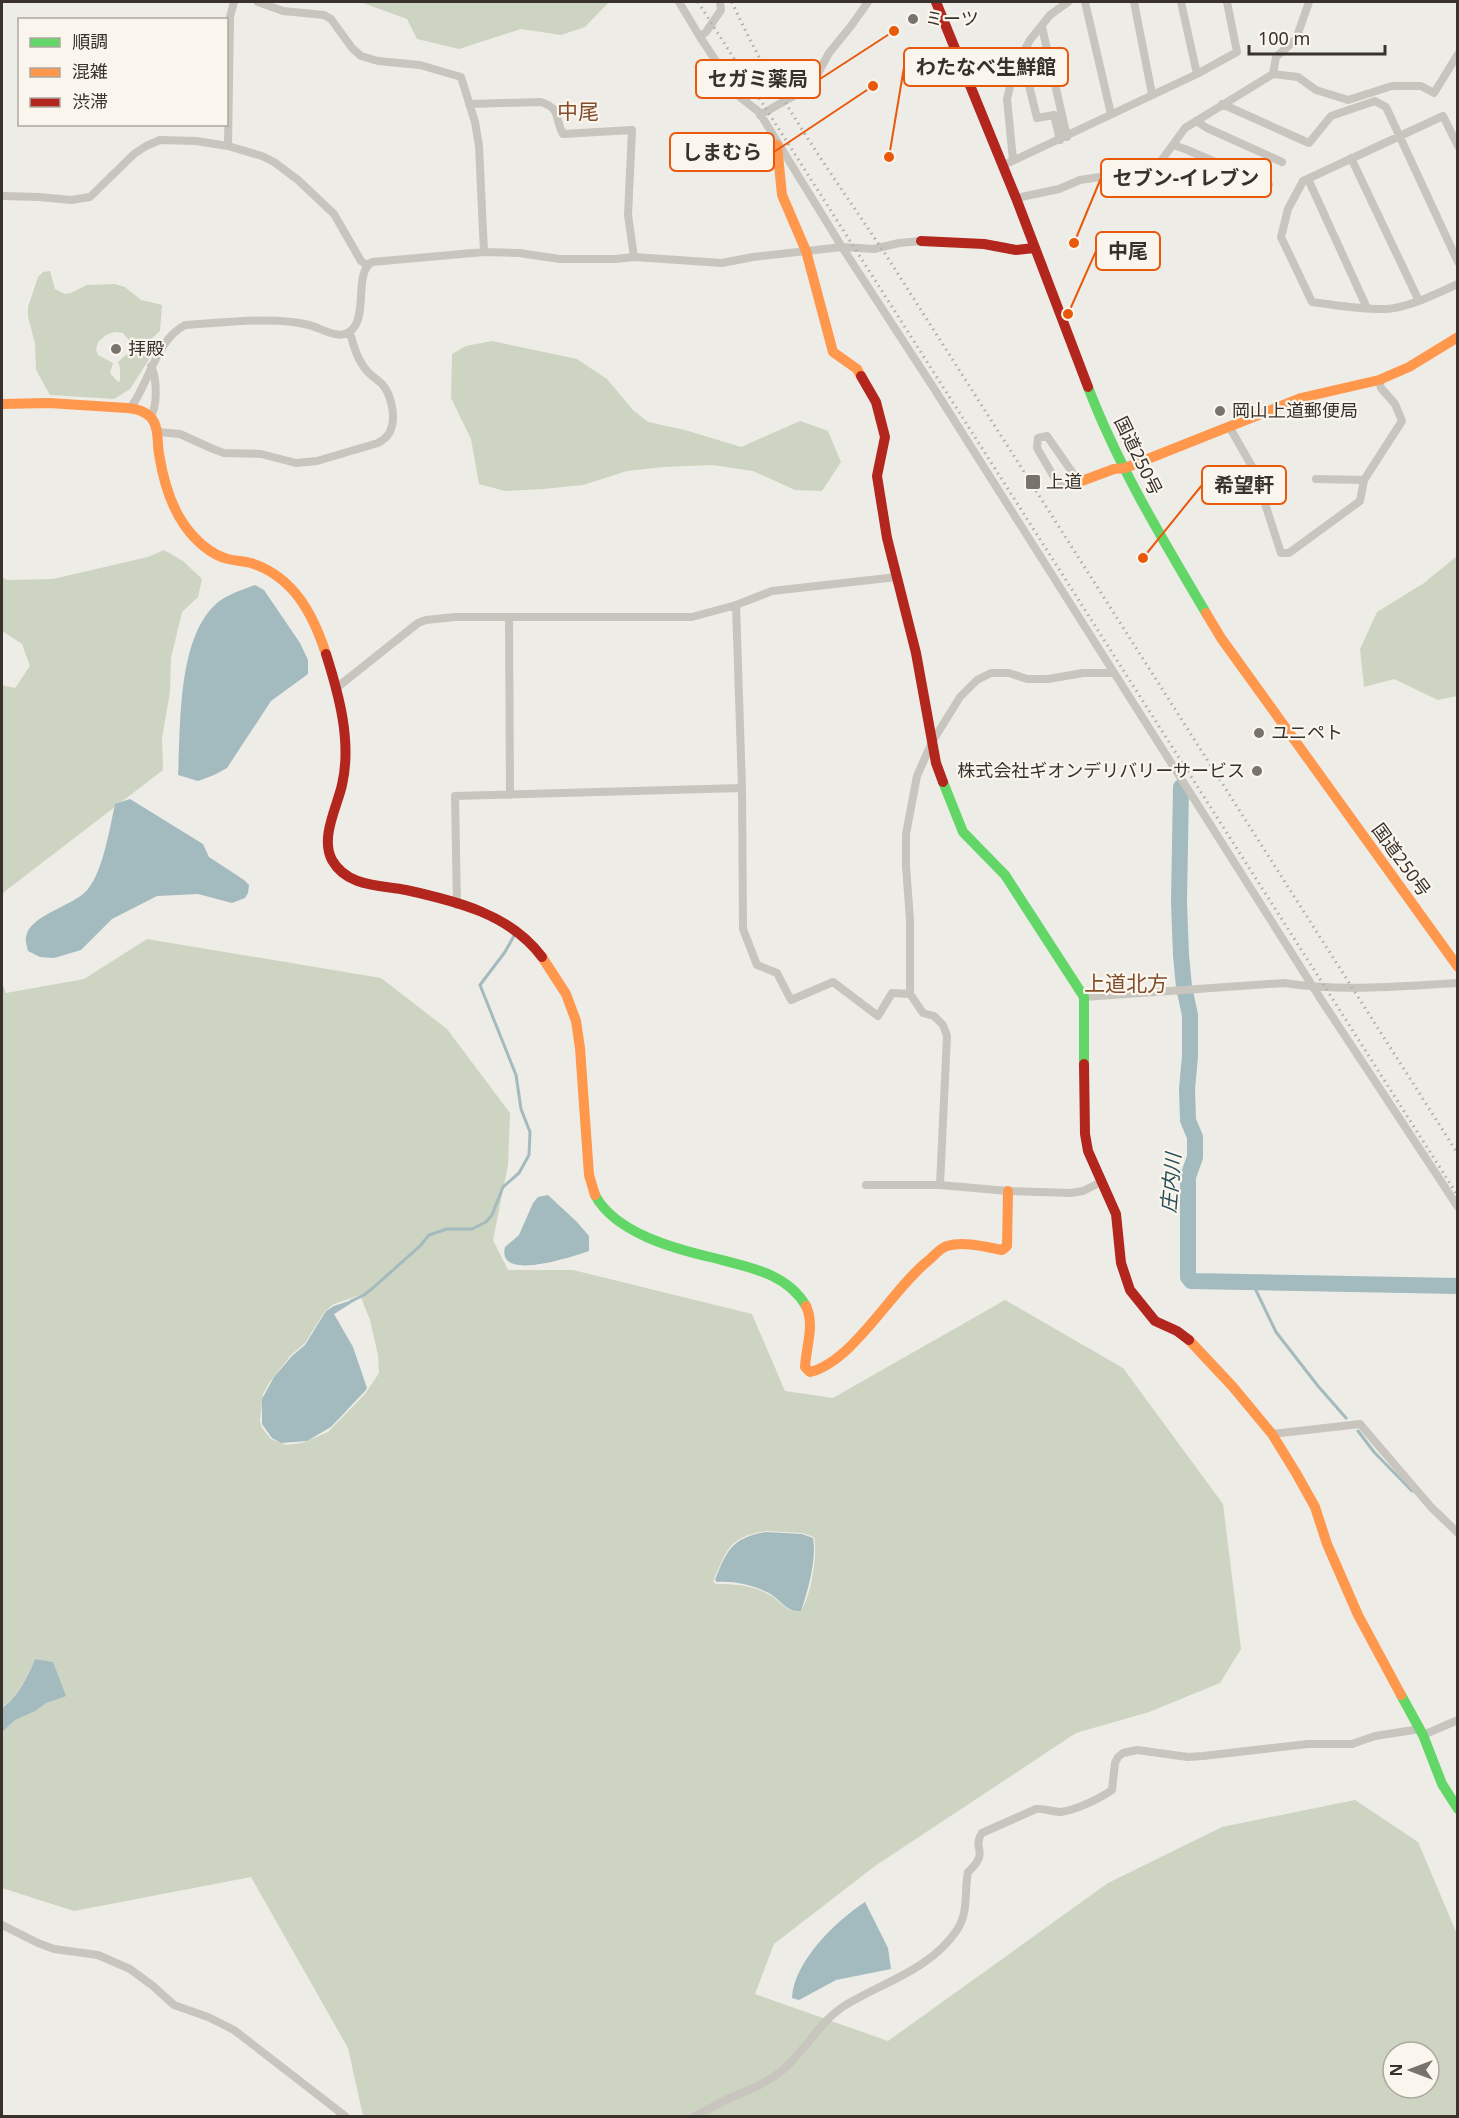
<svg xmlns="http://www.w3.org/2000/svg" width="1459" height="2118" font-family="'Noto Sans','Noto Sans JP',sans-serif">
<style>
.green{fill:#cdd4c1;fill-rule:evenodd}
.water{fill:#a3babe}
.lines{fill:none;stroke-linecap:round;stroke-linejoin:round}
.stream{stroke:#a3babe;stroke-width:3}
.river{stroke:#a3babe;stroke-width:16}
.street{stroke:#c8c4be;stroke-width:8}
.fast{stroke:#63d668;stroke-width:10}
.slow{stroke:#ff974d;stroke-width:10}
.jam{stroke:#b3261e;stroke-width:10}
.rail{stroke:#b0ada8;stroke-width:3;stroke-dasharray:1.5 4.5;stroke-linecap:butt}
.poi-dot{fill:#78736d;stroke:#faf6ee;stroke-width:2}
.labels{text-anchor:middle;stroke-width:4.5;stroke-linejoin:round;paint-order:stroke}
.poi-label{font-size:18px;fill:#39322c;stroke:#faf6ee;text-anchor:start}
.street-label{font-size:18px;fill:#39322c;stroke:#faf6ee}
.water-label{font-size:20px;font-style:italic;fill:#244d58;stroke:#faf6ee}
.quarter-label{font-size:21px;fill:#824d2b;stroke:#faf6ee}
.leader{fill:none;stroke:#e8590c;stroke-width:2}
.callout-dot{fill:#e8590c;stroke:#faf6ee;stroke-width:2}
.callout{fill:#faf6ee;stroke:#e8590c;stroke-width:2}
.callout-label{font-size:20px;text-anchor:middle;font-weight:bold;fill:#39322c}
</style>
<rect width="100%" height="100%" fill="#eeece6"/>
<path class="green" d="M360 2H609L585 27 561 35 521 29 459 49 417 39 407 19Z
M50 271 55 289 65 294 71 293 87 285 115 284 125 287 141 300 162 305 160 331 149 341V348L152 355 130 389 114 399 50 395 36 370 35 344 28 316V307L38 277 43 272ZM114 332 123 333 132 344 128 353 118 362 120 367V381L118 382 110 373 113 363 98 355 96 350 98 342 106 335Z
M492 341 577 359 607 379 633 410 648 422 685 430 741 447 800 421 828 431 841 462 822 491 795 490 753 471 712 465 664 467 627 471 583 485 543 489 505 491 479 484 471 439 451 398 452 354 466 346Z
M164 550 183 561 202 579 198 597 182 612 171 658 170 692 162 738 163 770 4 892 2 897V685L15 688 30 666 22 644 2 631V577L7 580 53 579 148 557Z
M1457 556V696L1438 700 1394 679 1364 687 1360 649 1377 612 1424 583Z
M147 939 381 978 447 1029 510 1113 508 1165 493 1240 508 1270H573L752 1314 785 1391 833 1398 1005 1300 1123 1368 1223 1504 1241 1649 1220 1683 1149 1712 1076 1733 875 1866 774 1944 755 1994 888 2041 1108 1883 1222 1827 1355 1800 1418 1842 1457 1934V2116H363L348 2048 251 1877 74 1911 2 1888V1732L52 1662 35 1659C27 1676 18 1697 2 1707V983L6 993 84 979ZM360 1295 370 1320 378 1355 379 1373 365 1394 328 1432 302 1443 286 1445 271 1439 262 1428 260 1421 263 1394 269 1383 291 1355 305 1343 325 1311 334 1304ZM766 1531 802 1533 814 1537C818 1554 811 1596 801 1611 787 1614 780 1600 768 1594 751 1585 735 1584 716 1584L713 1581C728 1549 727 1538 766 1531ZM1393 2052H1429V2088H1393Z"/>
<path class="water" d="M255 585 264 590 300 643 308 660V674L271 701 227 768 214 775 198 781 178 775C181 725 177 638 217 603 228 594 242 590 255 585Z
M130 799 203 844 209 857 244 880 249 885 248 893 245 898 232 903 198 894 157 896 112 919 81 950 54 958 40 957 28 951C27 947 25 940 26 937 30 914 75 906 88 889 103 871 110 827 115 804Z
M548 1195 577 1222 589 1236V1251C574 1256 496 1283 505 1247L519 1235 533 1203 538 1197Z
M361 1297 334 1314 353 1347 367 1388 365 1391 331 1427 307 1441 281 1443 272 1438 262 1424V1399L274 1377 292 1356 305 1345 326 1311 334 1306Z
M766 1532 802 1534 813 1538C817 1558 808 1591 801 1611 787 1613 780 1599 769 1593 752 1585 735 1581 717 1582L715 1580C727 1550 732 1538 766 1532Z
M35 1659 53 1662 66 1696 46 1703 35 1711 15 1720 2 1732V1708C18 1697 28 1676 35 1659Z
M865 1902 888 1948 891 1969 836 1980 799 2000 792 1998C794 1961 836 1921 865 1902Z"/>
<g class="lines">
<path class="stream" d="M1252 1282 1276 1332 1318 1386 1346 1418
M351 1301 364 1295 374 1287 420 1246 429 1235 447 1229H472L486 1222 492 1215 503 1187 519 1173 529 1155 530 1132 521 1109 516 1075 480 985 505 952 515 934
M1358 1431 1374 1452 1412 1491"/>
<path class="river" d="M1181 787 1179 902 1181 955 1184 987 1190 1015V1056L1187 1089 1188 1120 1195 1137V1157L1188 1177V1277L1191 1281 1458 1286"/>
<path class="street" d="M258 2 283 11 324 15 331 19 352 48 361 56 378 61 420 65 461 77 475 122 479 146 484 252
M679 2 700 37
M720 2 721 10 706 32 700 37 740 97 759 112 842 247 935 390 1322 1001 1458 1207
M1085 2 1111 114
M1134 2 1152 94
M1181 2 1197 74
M1042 27 1067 137
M1014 70 1026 73 1037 118 1054 115 1060 140
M1273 74 1276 57 1296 39 1309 2
M469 104 541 102C562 109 554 118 563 134L632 130 628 215 634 257
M1222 104 1309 143 1331 116 1375 101 1386 107 1458 262
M760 115 811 86 829 53 851 26 868 2
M1196 121 1207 128 1282 162
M1173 145 1185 149 1269 185
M228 146 230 17 234 2
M1458 146 1443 116 1303 181 1288 209 1281 237 1312 302C1336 305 1362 310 1387 309 1411 307 1435 294 1458 284
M1351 158 1419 301
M1013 160 1007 99 1014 70 1030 40 1050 15 1068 2
M1002 166 1197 74 1237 52 1227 2
M1308 179 1367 308
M2 196 39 197 71 200 90 197 134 154 146 146 160 140 196 141 228 146 262 156 274 162 298 180 334 214 361 261 367 265
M1016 198 1059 189 1080 180 1146 170 1161 161 1185 128 1273 74 1298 77 1316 90 1348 100 1392 86H1421L1434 93 1458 54
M131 407C149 383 156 340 185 325 222 323 273 316 309 325 324 329 343 344 355 326 366 309 355 272 372 262L484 252 519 253 560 259H615L634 257 722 263 753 257 842 247 874 249 899 243 921 241
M150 417C158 407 157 378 151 366
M1230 428 1254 470 1281 553H1289L1360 501 1364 480 1402 421 1395 404 1381 388 1379 380
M158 432 180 434 213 449 224 453 261 454 296 463 317 461 378 443C384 439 389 436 391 429 396 416 391 394 382 384 377 379 371 376 367 371 358 361 353 345 350 332
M1047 436 1079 482 1060 484 1057 482 1037 448 1038 438Z
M1316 479 1364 480
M736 605 742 788 743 929 757 965 777 973 791 1000 833 982 878 1016 892 993 910 994
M509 617 510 795
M335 689 418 623 426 620 455 617H692L736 605 772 591 897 577
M457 905 455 796 742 788
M1084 997 1284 983C1342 992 1400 986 1458 983
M866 1185H940L1008 1191 1071 1193 1083 1191 1101 1182
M940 1185 947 1036 943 1025 934 1016 923 1013 910 994V920L906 866V834L917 776 932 742 960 697 977 680 991 673H1009L1027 679H1048L1083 673H1114
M1272 1434 1360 1424 1431 1507 1458 1533
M1423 1735 1458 1720
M2 1925 38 1943 54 1949 98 1955 130 1969 153 1986 174 2005 208 2017 234 2030 345 2116
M695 2116C707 2110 719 2103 732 2097 749 2090 765 2084 780 2072 804 2053 818 2023 844 2006 883 1982 930 1970 957 1930 969 1912 964 1892 968 1872 991 1851 971 1849 982 1833L1036 1809C1045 1808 1053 1812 1061 1812 1076 1810 1099 1799 1112 1790L1115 1763 1118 1757 1123 1753 1137 1750 1188 1757 1203 1756 1308 1744H1352L1375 1736 1420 1729"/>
<path class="fast" d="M1088 387C1118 466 1163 540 1206 613
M943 782 963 832 1005 875 1084 997V1064
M595 1195C615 1233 675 1249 714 1258 748 1267 787 1273 806 1306
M1401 1695 1423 1735 1442 1784 1458 1809"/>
<path class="slow" d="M777 145 782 195 806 251 833 352 857 369 861 376
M2 404 49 403 127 408C138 409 149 412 154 422 159 432 157 443 159 454 163 479 170 505 185 526 195 540 211 555 228 559 236 561 243 561 251 563 294 577 313 614 326 654
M1079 482 1114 469 1125 468 1301 398 1379 380 1409 367 1458 337
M1206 613 1221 638 1458 967
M542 957 566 994 576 1021 580 1048 589 1175 595 1195
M806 1306C815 1325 806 1347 805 1367L810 1372C854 1361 892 1289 929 1260 935 1255 940 1248 947 1246 964 1241 986 1247 1002 1250L1007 1246 1008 1191
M1189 1340 1233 1387 1272 1434 1296 1473 1315 1507 1327 1544 1358 1615 1401 1695"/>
<path class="jam" d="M936 2 1016 198 1088 387
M921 241 984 244 1016 250 1034 248
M861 376 876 402 885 437 877 476 887 538 916 653 936 763 943 782
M326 654C339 695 352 742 342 785 337 807 320 838 332 860 347 887 380 885 406 890 456 901 510 914 542 957
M1084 1064 1085 1134 1088 1151 1116 1214 1121 1263 1130 1290 1155 1321 1177 1331 1189 1340"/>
<path class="rail" d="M698 2 1458 1196
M732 2C772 92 831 173 886 255L1458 1154"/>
</g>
<g class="poi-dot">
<circle cx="913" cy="19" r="6"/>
<circle cx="116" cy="349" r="6"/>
<circle cx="1220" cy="411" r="6"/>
<rect x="1025" y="474" width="16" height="16" rx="3"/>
<circle cx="1259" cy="733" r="6"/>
<circle cx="1257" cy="771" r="6"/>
</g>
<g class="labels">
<g class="poi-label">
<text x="925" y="25">ミーツ</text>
<text x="128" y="355">拝殿</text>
<text x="1232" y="417">岡山上道郵便局</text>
<text x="1046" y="488">上道</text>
<text x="1271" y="739">ユニペト</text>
<text x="1245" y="777" text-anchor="end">株式会社ギオンデリバリーサービス</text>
</g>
<g class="street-label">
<text transform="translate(1138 456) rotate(64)" y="6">国道250号</text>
<text transform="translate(1401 860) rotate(54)" y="6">国道250号</text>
</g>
<g class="water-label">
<text transform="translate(1171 1183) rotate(-85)" y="7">庄内川</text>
</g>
<g class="quarter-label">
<text x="578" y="119">中尾</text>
<text x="1126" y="991">上道北方</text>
</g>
</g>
<path class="leader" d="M889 157L904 67M894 31L820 79M873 86L774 152M1074 243L1101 178M1068 314L1096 251M1143 558L1202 485"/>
<g class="callout-dot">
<circle cx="889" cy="157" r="6"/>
<circle cx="894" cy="31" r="6"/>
<circle cx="873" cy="86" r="6"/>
<circle cx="1074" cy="243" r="6"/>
<circle cx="1068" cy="314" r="6"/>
<circle cx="1143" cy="558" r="6"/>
</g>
<g class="callout">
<rect x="904" y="48" width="164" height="38" rx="6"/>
<rect x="696" y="60" width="124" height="38" rx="6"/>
<rect x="670" y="133" width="104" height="38" rx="6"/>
<rect x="1101" y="159" width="170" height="38" rx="6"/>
<rect x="1096" y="232" width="64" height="38" rx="6"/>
<rect x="1202" y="466" width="84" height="38" rx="6"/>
</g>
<g class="callout-label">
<text x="986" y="74">わたなべ生鮮館</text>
<text x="758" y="86">セガミ薬局</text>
<text x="722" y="159">しまむら</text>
<text x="1186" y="185">セブン-イレブン</text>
<text x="1128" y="258">中尾</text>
<text x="1244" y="492">希望軒</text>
</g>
<rect width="1459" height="2118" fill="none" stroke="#39322c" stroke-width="6"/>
<rect x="18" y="18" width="210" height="108" fill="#faf6ee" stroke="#ada8a0" stroke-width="1.5"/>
<rect x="30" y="38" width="30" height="9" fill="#63d668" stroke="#ada8a0" stroke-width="1.5"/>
<text x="72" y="48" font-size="18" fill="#39322c">順調</text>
<rect x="30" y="68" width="30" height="9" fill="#ff974d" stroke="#ada8a0" stroke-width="1.5"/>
<text x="72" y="78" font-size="18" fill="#39322c">混雑</text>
<rect x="30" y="98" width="30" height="9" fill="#b3261e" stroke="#ada8a0" stroke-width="1.5"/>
<text x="72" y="108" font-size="18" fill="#39322c">渋滞</text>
<g transform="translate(1411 2070) rotate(270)"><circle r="28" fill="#faf6ee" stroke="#ada8a0" stroke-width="1.5"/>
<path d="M0-4.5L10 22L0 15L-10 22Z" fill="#78736d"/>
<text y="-9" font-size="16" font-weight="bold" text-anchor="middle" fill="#39322c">N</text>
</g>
<path d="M1249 45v9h136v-9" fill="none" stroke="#39322c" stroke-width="3"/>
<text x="1258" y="45" font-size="18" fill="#39322c" stroke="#faf6ee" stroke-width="4.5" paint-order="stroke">100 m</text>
</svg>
